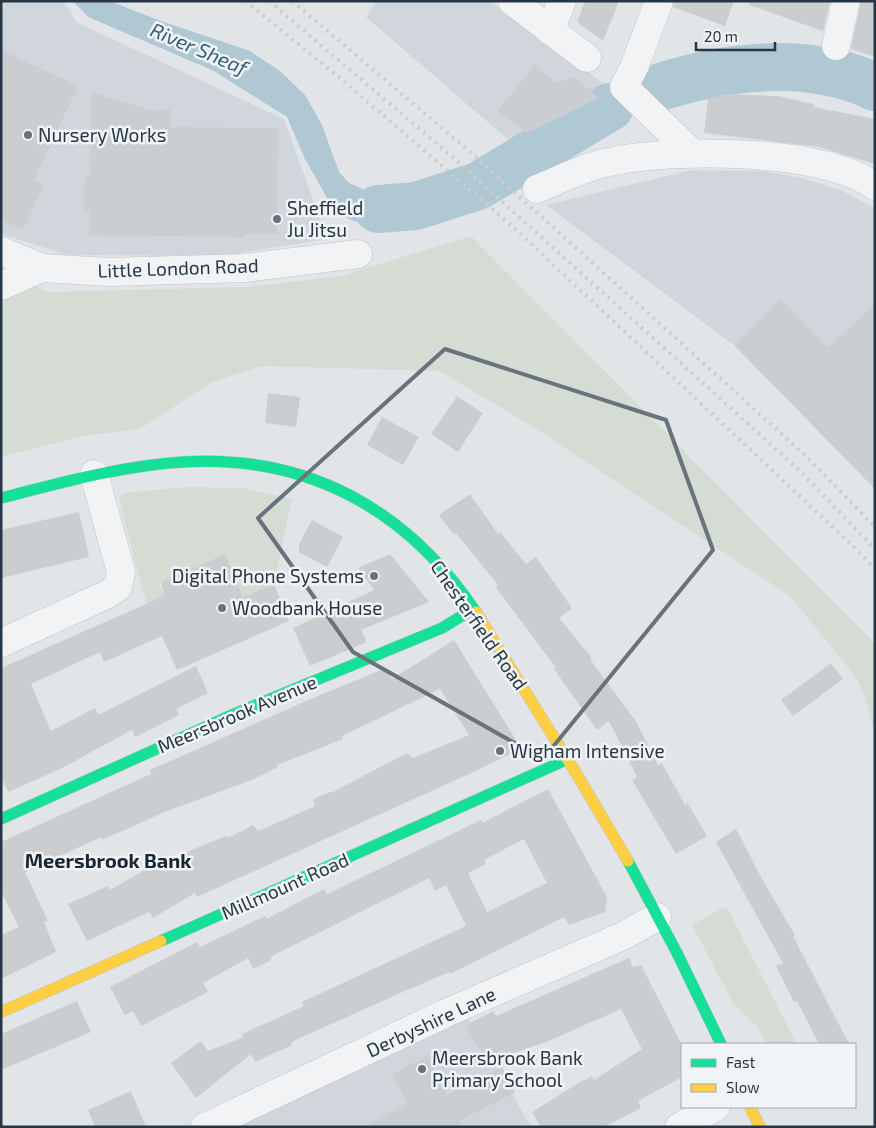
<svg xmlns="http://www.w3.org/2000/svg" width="876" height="1128" font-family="'Exo 2',sans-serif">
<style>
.built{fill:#d0d6db}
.green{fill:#d4dcd3}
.water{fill:#b0c8d4}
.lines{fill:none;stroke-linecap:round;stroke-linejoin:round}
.river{stroke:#b0c8d4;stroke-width:48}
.building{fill:#cbced0;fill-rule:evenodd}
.street-casing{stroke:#c0c3c6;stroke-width:29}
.fast-casing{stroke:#c0c3c6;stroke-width:12}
.slow-casing{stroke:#c0c3c6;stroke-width:12}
.street{stroke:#f2f3f4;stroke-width:28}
.fast{stroke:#16e098;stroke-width:11}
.slow{stroke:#ffcf43;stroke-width:11}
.rail{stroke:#cbcdcf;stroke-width:4;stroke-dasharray:2.5 5;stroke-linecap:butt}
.marked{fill:none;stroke:#69737d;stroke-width:4;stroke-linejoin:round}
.poi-dot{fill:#69737d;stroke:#f0f4f7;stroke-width:2}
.labels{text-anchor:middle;stroke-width:5;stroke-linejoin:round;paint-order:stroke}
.poi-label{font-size:19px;fill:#283643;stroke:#f0f4f7;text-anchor:start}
.street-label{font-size:19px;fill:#283643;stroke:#f0f4f7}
.water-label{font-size:20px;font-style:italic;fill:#305e79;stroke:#f0f4f7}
.neighbourhood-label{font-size:20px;font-weight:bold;fill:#1a2733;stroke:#f0f4f7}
</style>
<rect width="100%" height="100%" fill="#e2e5e8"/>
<path class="built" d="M1 1H64L76 22 284 119 327 239 221 256 67 255 1 234Z
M376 1H490L607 86 601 103 519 149 366 17Z
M692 170 762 171 803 178 840 190 875 208V489L735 346 546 205Z
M464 1011 531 1127H231Z"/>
<path class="green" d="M471 236 875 644V735L864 694 855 676 790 596 530 425 439 371 262 366 212 382 140 429 82 436 1 457V268L47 292 248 287 341 276Z
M187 487 243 488 292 499 274 584 243 597 225 554 159 583 168 605 151 612 142 590 119 499 123 493Z
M726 906 797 1044H766L757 1026 733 1003 692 925Z"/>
<path class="water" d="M73 1H110L158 20 250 51 280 71 305 95 322 125 339 172 349 183 365 190 386 192 424 181 455 208 412 223 375 224 353 221 342 215 331 205 305 159 287 117 212 70 88 17Z"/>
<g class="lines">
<path class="river" d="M654 89C723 66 807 55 875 87
M378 209 416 206 478 186 610 107"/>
</g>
<path class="building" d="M585 1H619L603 41 577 22Z
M674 1H734L725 26 673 7Z
M749 1H830L823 31 749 5Z
M861 1H875V57L851 49Z
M1 50 78 86 34 180 44 184 23 230 1 220Z
M535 65 557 83 573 76 599 98 527 133 497 111Z
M91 92 154 111 170 108V127L278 128 277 234H244L245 237 89 235 90 211H84L85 175H90Z
M726 94 777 96 814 104V107L875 119V164L819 147 704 133 708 99Z
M781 299 828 348 875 304V489L735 346Z
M268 393 300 397 296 427 265 423Z
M457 396 483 413 458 452 431 434Z
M382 417 419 437 403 465 367 445Z
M470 494 498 534 500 532 526 564 536 557 572 608 559 618 592 658 590 659 637 723 658 765 662 763 685 805 688 804 707 836 676 854 632 780 637 777 609 721 597 730 554 669 556 668 495 586 498 585 456 533 454 535 439 515Z
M79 512 89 557 1 578V530Z
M312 520 343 537 327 567 299 552V544Z
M225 554 243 597 274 584 289 621 177 670 162 636 104 662 100 652 31 684 51 731 95 708 98 715 196 666 208 693 176 709 179 715 135 737 132 730 60 769 8 792 1 777V668L164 596 161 582Z
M390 554 429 602 361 630 367 642 310 666 293 628 374 590 358 568Z
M454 640 521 748 480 769 197 897 195 893 153 918 149 912 87 941 68 904 108 886 110 890 162 860 164 864 194 849 226 836 228 838 253 825 258 831 315 806 313 799 330 792 331 793 407 753 413 758 469 735 440 689 342 736 343 739 277 765 278 767 252 780 167 811 102 840 101 837 25 872 48 921 44 922 56 952 1 979V935L19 927 1 891V842L151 774 150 770 313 698 386 668 392 679Z
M831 663 843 679 793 716 781 700Z
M548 789 607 897 605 912 569 925 564 917 450 974 449 972 398 994 291 1042 292 1045 255 1062 251 1054 196 1098 171 1063 201 1041 208 1051 244 1037 242 1034 304 1006 302 1002 466 926 446 885 435 891 429 878 270 957 272 960 253 969 248 958 203 983 208 992 141 1026 133 1011 125 1015 110 987 197 942 200 947 265 916 266 919 324 889 327 894 481 820 482 823ZM524 839 547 883 487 912 468 873 486 864 484 860Z
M736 829 762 879 795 935 793 936 849 1044H819L797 1001 794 1002 776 966 783 963 716 842Z
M629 958 633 967 641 965 682 1045V1077L638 1101 641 1108 604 1127H541L532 1112 577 1084 592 1076 594 1080 642 1049 621 1009 546 1042 488 1062 465 1026 493 1011 496 1016Z
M77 1001 91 1032 1 1070V1034Z
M427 1056 446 1095 502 1067 515 1093 459 1121 462 1127H362L408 1104 392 1074Z
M131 1091 146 1127H95L88 1110Z"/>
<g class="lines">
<g class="street-casing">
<path id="street" d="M512 1 587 58
M659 1 635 65 624 87 693 154
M550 31 562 1
M836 46 846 1
M537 189C561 179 584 167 609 162 672 148 822 148 875 186
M1 251 42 268 108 272 245 268 358 254
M1 286 42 268
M1 643 108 594 118 587 121 572 94 474
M205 1127 446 1013 623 936 657 917
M679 1127 716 1107"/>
</g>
<g class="fast-casing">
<path id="fast" d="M1 498C60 483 121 466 182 462 307 454 407 509 476 612
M1 819 234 714 442 628 473 609
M628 861 677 953 721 1044
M161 941 568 759"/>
</g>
<g class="slow-casing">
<path id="slow" d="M476 612 579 778 628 861
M1 1012 161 941
M750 1107 760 1127"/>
</g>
<use href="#street" class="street"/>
<use href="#fast" class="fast"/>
<use href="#slow" class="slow"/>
<path class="rail" d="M245 1 335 74 512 226 856 549 875 569
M269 1 457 161 797 468 875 549
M292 1 469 151 807 457 875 527"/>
</g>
<path class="marked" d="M445 349 666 420 713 550 543 759 353 652 258 518Z"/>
<g class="poi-dot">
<circle cx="28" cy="135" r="5"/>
<circle cx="277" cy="219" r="5"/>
<circle cx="374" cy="576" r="5"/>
<circle cx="222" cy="608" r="5"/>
<circle cx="500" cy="751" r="5"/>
<circle cx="422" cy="1069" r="5"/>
</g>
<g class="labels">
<g class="poi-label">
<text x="38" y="142">Nursery Works</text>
<text x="287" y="215">Sheffield<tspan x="287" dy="22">Ju Jitsu</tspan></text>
<text x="364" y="583" text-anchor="end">Digital Phone Systems</text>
<text x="232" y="615">Woodbank House</text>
<text x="510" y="758">Wigham Intensive</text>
<text x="432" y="1065">Meersbrook Bank<tspan x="432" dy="22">Primary School</tspan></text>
</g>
<g class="street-label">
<text transform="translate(178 268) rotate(-2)" y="7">Little London Road</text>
<text transform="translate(479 625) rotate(55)" y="7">Chesterfield Road</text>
<text transform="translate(237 714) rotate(-23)" y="7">Meersbrook Avenue</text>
<text transform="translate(285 886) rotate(-24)" y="7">Millmount Road</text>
<text transform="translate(431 1022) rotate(-25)" y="7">Derbyshire Lane</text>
</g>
<g class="water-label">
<text transform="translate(199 49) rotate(23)" y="7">River Sheaf</text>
</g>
<g class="neighbourhood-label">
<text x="108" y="868">Meersbrook Bank</text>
</g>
</g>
<rect width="876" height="1128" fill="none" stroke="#283643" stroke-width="5"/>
<rect x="681" y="1043" width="175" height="65" fill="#f0f4f7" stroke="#a0a8af"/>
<rect x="691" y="1059" width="25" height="8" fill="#16e098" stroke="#a0a8af"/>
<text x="726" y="1068" font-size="15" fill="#283643">Fast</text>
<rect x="691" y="1084" width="25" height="8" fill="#ffcf43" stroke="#a0a8af"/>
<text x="726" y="1093" font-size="15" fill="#283643">Slow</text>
<path d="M696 42v8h79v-8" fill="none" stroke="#283643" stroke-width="2.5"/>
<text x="704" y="42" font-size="15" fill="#283643" stroke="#f0f4f7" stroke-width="4" paint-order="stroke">20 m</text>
</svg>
